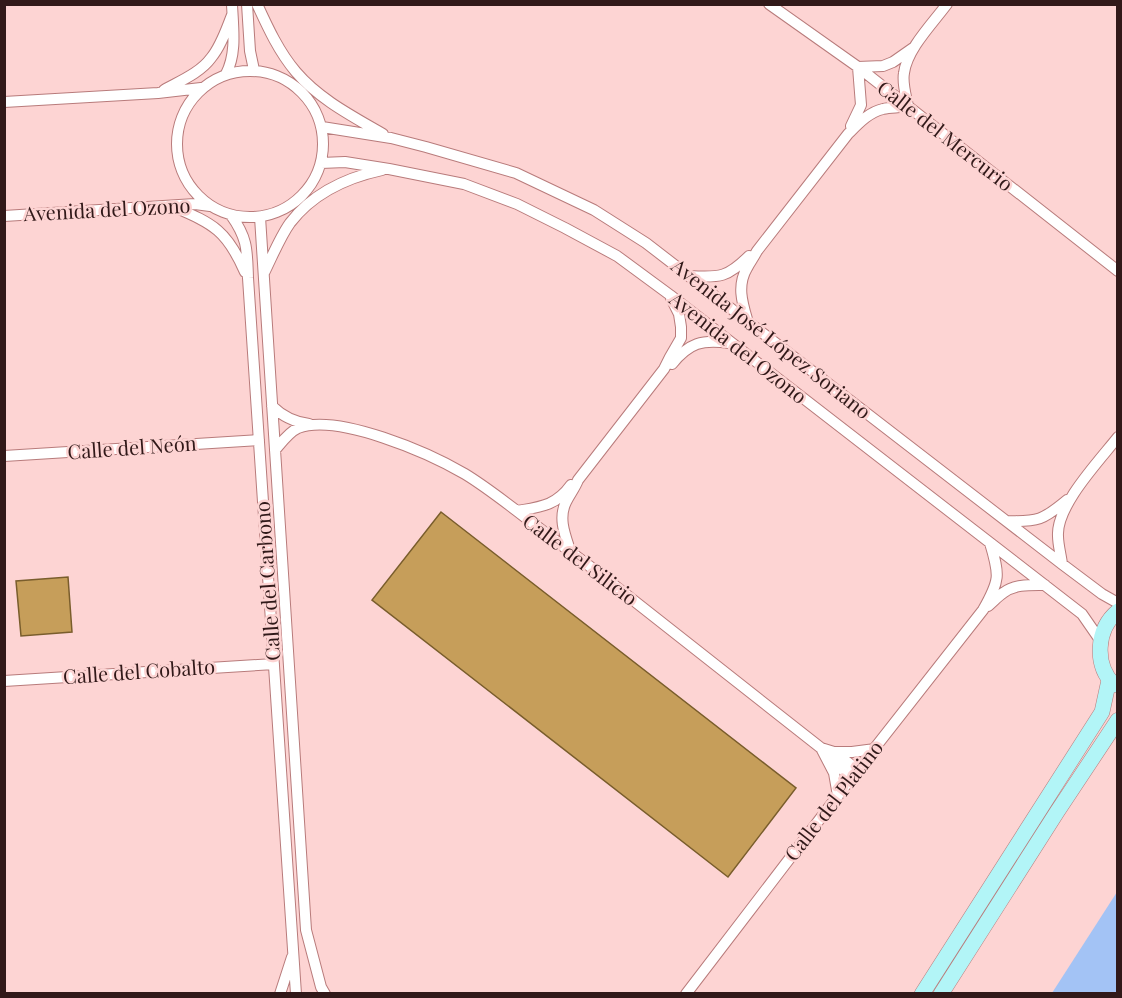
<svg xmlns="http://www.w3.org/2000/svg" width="1122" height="998" font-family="'Playfair Display',serif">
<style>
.water{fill:#a3c3f5}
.building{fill:#c69e5a;stroke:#795d2c;stroke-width:1.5}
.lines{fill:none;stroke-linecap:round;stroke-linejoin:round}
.street-casing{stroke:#b87b7b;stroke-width:12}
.secondary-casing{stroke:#b87b7b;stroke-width:16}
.street{stroke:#fff;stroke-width:10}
.secondary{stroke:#b2f5f7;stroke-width:15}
.labels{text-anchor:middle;stroke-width:5;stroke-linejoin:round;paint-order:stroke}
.street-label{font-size:20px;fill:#311919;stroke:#fdd4d3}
</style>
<rect width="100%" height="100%" fill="#fdd4d3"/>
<path class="water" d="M1117 892V993H1052Z"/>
<path class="building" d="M441 512 796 788 728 877 372 600Z
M68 577 72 632 21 636 16 581Z"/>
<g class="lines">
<g class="street-casing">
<path id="street" d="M247 4 250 51 254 70
M257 4C268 28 279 52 296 72 319 99 352 116 383 134
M769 4 858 67 1118 271
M177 144a73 73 0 1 1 146 0a73 73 0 1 1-146 0Z
M226 74C237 53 233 28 232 4
M164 90C180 81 200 73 211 58 221 46 226 30 232 15
M4 102 158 93 201 88
M851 126 861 105 858 67 883 66 893 62 913 48
M322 127 391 138 426 147 516 173 594 210 646 243 1062 564 1102 594 1118 603
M321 163 345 162 389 169 464 184 517 204 565 228 617 256 670 295 1082 614 1100 640
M174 207C214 224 227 231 245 272
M231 215C248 239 247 250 248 278L296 994
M4 216 195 204 210 206
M260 217 306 930 321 987 325 994
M264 273C272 257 280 237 290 223 313 193 345 178 382 170
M690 276C720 278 728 277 749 256
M747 319C742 302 737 285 747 268 750 262 754 257 757 251L848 134C858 124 869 112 883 109 891 107 900 108 908 106 906 96 902 83 904 73 907 49 933 23 947 4
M672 364C689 343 702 339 729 343
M272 406C283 417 294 422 309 424
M275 450C281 443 289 432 298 428 338 413 429 453 465 474 483 485 500 498 517 511 544 532 572 553 600 574 674 632 747 690 821 748L834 752 858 770
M4 456 259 440
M517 511C540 507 556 506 571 485
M1007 521C1038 522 1043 520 1067 500
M570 550C565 535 558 518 566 502 570 494 575 488 578 480L664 369 670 357 681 338V327L679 314 671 298
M1062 564C1061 555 1058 545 1058 536 1056 506 1099 461 1118 437
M988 606C993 602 997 597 1003 593 1015 584 1030 585 1045 585
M4 681 274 664
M821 748 834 773 838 796
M834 752H852L875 749
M829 759 852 777
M280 994 292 957
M686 994 852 777 983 610C1000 580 1000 576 990 543"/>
</g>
<g class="secondary-casing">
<path id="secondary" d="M1114 685C1094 665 1096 629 1118 611
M922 994 1102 712 1109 680
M941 994 1057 812 1118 720"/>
</g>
<use href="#street" class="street"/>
<use href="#secondary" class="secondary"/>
</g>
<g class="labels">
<g class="street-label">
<text transform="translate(945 136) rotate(38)" y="7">Calle del Mercurio</text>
<text transform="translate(107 210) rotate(-3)" y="7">Avenida del Ozono</text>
<text transform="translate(771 339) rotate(38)" y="7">Avenida José López Soriano</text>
<text transform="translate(738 348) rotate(38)" y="7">Avenida del Ozono</text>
<text transform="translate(132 448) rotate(-4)" y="7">Calle del Neón</text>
<text transform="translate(580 560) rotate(37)" y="7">Calle del Silicio</text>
<text transform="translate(268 581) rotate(-94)" y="7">Calle del Carbono</text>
<text transform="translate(139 672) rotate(-4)" y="7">Calle del Cobalto</text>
<text transform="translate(834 801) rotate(-52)" y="7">Calle del Platino</text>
</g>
</g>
<rect width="1122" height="998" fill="none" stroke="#311919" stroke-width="12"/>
</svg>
